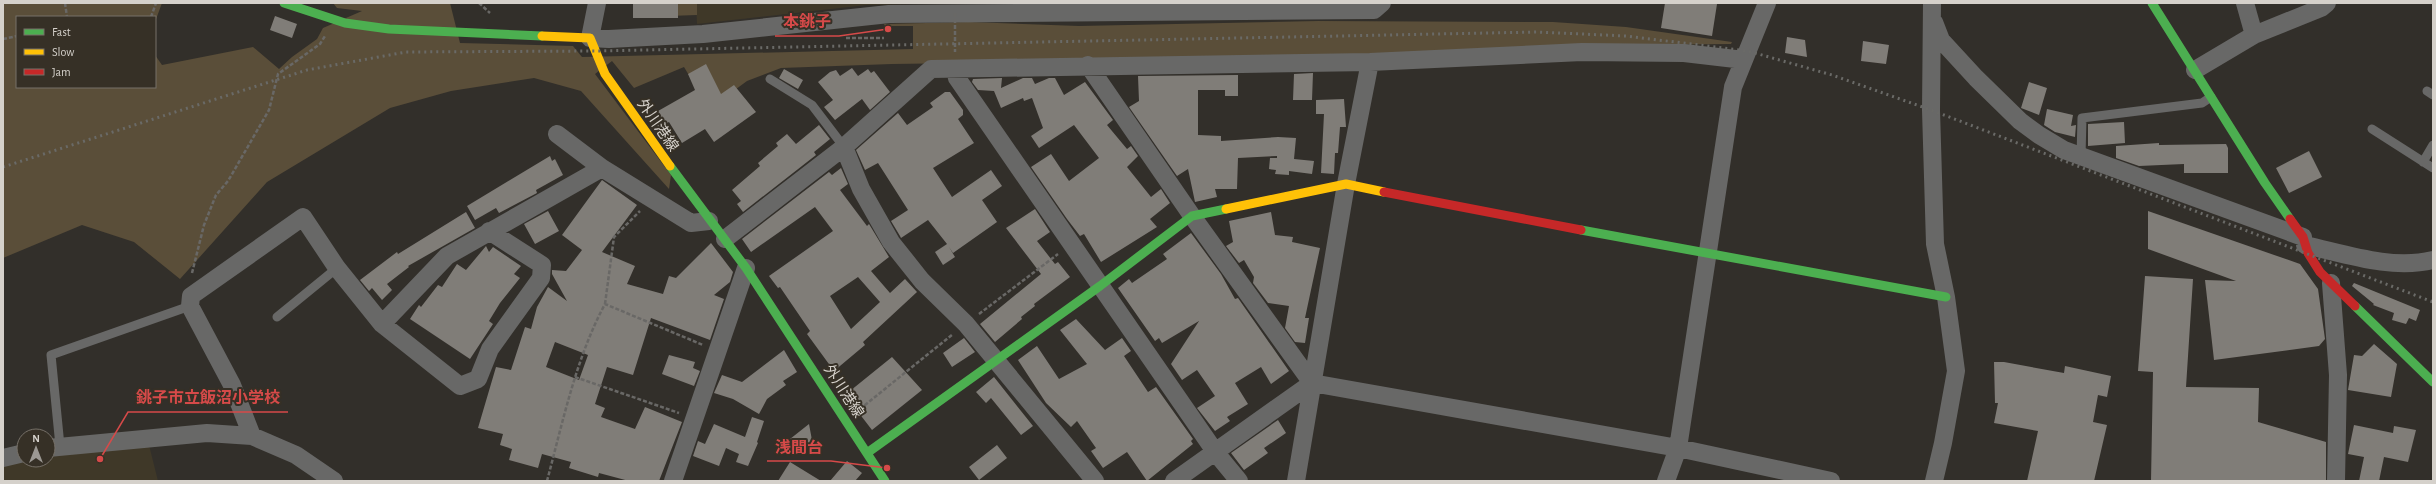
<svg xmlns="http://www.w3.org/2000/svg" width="2436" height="484" font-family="'Alegreya Sans','Noto Sans JP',sans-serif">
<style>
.built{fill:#3f3828}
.green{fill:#5a4e39}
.building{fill:#807d78;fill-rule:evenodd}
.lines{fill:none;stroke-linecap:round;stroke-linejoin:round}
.path{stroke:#696866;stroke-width:2.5;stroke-dasharray:4 2;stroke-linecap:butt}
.lane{stroke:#686867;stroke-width:9}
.street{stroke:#686867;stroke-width:18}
.fast{stroke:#4caf50;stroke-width:9}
.slow{stroke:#ffc107;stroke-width:9}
.jam{stroke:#c62828;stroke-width:9}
.rail{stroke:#6a6a67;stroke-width:3;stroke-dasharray:2 4;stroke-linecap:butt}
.path-bridge{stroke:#696866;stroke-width:2.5;stroke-dasharray:4 2;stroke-linecap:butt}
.labels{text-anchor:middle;stroke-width:4;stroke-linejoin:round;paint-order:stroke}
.street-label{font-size:15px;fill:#d5d1cb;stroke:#363026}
.leader{fill:none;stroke:#d64a49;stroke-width:1.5}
.callout-dot{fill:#d64a49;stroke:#363026;stroke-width:1.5}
.callout-label{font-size:16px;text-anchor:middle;font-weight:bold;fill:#d64a49;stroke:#363026;stroke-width:4;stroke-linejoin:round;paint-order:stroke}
</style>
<rect width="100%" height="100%" fill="#322f2a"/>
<path class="built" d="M696 3H952L867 5 697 24Z
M147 437 158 481H3V458L48 460V448Z"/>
<path class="green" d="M3 3H162L155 22V17H17V87H155V55L162 65 253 47 279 69 292 57 317 39 323 28 362 11 337 8 333 3H450L460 43 573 46 582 57 913 49V26H885L884 24 969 22 1079 26 1318 21 1553 22 1626 27 1732 42 1731 44 1636 45 1251 59 892 64 781 68 747 81 709 109 684 67 634 88 612 61 595 74 671 175 669 189 581 91 534 78 451 91 390 108 267 182 180 279 134 242 82 225 3 258Z
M668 3H697V15L669 16Z"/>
<path class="building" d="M633 3H678V18H633Z
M1665 3 1717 4 1712 36 1661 28Z
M275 16 297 24 292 38 270 30Z
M1787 37 1805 40 1807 57 1785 53Z
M1863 41 1889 45 1886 64 1861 61Z
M706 64 721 94 734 85 756 112 714 142 705 129 682 143 669 122 658 127 651 115 695 90 688 74Z
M852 68 858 76 868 69 871 73 874 71 890 92 870 110 862 99 835 120 824 107 833 100 818 82 830 72 836 70 840 76Z
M784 69 803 80 798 89 779 78Z
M1313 73 1312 100H1293L1294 74Z
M1238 75V96H1225V90H1198V135L1221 136V141L1278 137 1296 138 1294 159 1314 161 1312 174 1289 171V175L1275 174 1276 170 1269 169 1270 158H1277V156L1238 158 1237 189H1215L1217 197 1195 202 1188 169 1177 176 1129 107 1139 101 1138 76Z
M1002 78 1001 88 1023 78H1032L1035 84 1049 78H1055L1064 95 1085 82 1113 120 1107 125 1127 149 1131 146 1138 156 1127 167 1151 197 1161 189 1170 203 1150 219 1157 227 1101 262 1084 234 1080 236 1067 219 1031 167 1051 154 1069 181 1099 158 1074 125 1039 148 1031 136 1043 128 1032 98 1024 101 1023 98 1001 108 994 91 978 90 972 82 973 79Z
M2029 82 2047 88 2039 115 2021 108Z
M945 92H950L963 110V115L958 119 974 143 933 168 952 197 991 170 1002 186 982 200 997 222 953 253 949 247 955 257 943 265 935 252 947 244 928 220 901 238 900 236 891 221 908 210 878 163 865 170 856 150 898 113 907 125 933 107 930 103Z
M1344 99 1346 127H1340L1338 153H1335L1334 174 1321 173 1324 114H1316V100Z
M2047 109 2073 115 2071 126 2076 125 2075 137 2055 132 2044 125Z
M2124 122 2125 143 2088 146V124Z
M819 125 830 139 814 152 816 155 743 212 737 204 741 201 732 190 760 166 758 163 778 146 776 143 787 134 796 144Z
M2159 143V145L2226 144 2228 148V173H2184V164L2139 166 2116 158V146Z
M2309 151 2322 177 2289 193 2276 168Z
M550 156 552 161 555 159 563 175 536 190 537 193 499 213 496 208 475 220 467 206Z
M841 168 848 184 840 190 867 226 869 224 889 257 871 271 890 293 905 279 917 292 863 342 865 345 834 371 807 334 810 331 780 287 778 288 769 276 833 231 815 207 751 252 742 239 829 172 832 175ZM858 277 880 302 851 329 830 296Z
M602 180 637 205 602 252 635 266 627 284 663 294 669 276 676 278 711 243 733 272 730 282 714 295 724 299 710 340 651 318 633 375 607 367 595 404 605 408 601 417 635 429 645 407 682 422 659 481H629L599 473 598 477 569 468 571 462 542 454 538 468 509 460 512 449 500 445 503 434 478 428 496 367 511 370 525 327 531 329 537 307 548 287 567 301 552 274V270L566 271 582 250 562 235ZM555 342 588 355 579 380 546 367Z
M1035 209 1050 232 1037 241 1055 264 1058 262 1070 277 1034 304 1035 306 1021 317 1022 319 995 342 980 324 1041 274 1006 228Z
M548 211 559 231 535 244 524 224Z
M2148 211 2300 264 2318 289 2325 339 2319 346 2214 360 2205 280 2236 281 2148 249Z
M466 212 475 228 408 266 409 267 387 284 392 290 382 300 372 288 369 291 360 280 397 252 398 254Z
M1271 212 1275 235 1293 237 1292 242 1320 248 1305 318H1309L1305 343 1295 342 1285 328 1289 306 1268 303 1253 283 1254 277 1244 260 1239 263 1226 246 1233 242 1229 221Z
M1191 233 1221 274 1235 299 1238 298 1289 371 1271 384 1261 367 1235 383 1248 404 1227 417 1230 421 1215 431 1197 408 1215 396 1197 370 1182 380 1171 364 1199 321 1162 343 1159 338 1155 341 1118 288 1129 279 1132 283 1167 259 1163 254Z
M486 246 489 252 493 247 521 266 514 274 520 278 500 303 489 321 493 324 470 359 410 319 419 305 421 307 438 285 442 287 457 264 466 270Z
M2145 276 2193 279 2186 387 2259 388 2258 422 2326 442V481H2151L2153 372 2138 371Z
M2354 283 2420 310 2416 321 2409 318 2406 324 2392 320 2394 313 2373 305 2374 304 2352 286Z
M1076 319 1105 350 1122 338 1131 351 1124 356 1148 392 1156 387 1193 439 1191 441 1193 444 1147 481 1127 452 1103 468 1091 451 1096 448 1077 421 1071 427 1046 403 1018 360 1037 346 1059 379 1087 364 1060 330Z
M964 338 975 352 952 367 943 353Z
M2374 344 2397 364 2391 397 2348 390 2354 355 2362 356Z
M784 350 797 372 783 381 786 385 767 399 759 414 733 399 714 393 722 375 742 382Z
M669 355 695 362 693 368 700 371 694 386 662 374Z
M892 357 922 390 872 430 845 395Z
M1994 362H2004L2064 373 2065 366 2111 376 2107 397 2098 395 2093 422 2107 425 2094 481H2027L2038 431 1994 423 1998 403H1995Z
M994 377 1033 426 1021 435 991 398 986 403 976 392Z
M752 417 764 421 757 442 758 443 748 466 736 462 739 454 726 448 719 466 693 456 698 441 705 444 714 424 745 437Z
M1278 420 1286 433 1264 448 1268 453 1244 470 1231 453Z
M809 424 814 451 790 439Z
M2354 425 2393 433 2394 426 2416 430 2408 462 2384 457 2379 481H2359L2364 457 2348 454Z
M997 445 1007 458 979 480 969 467Z
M847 461 862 473 855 481H830Z
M790 462 821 481H778Z"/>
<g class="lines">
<path class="path" d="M65 3 67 17
M479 3 490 13
M151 17 156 3
M846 38H884
M3 39 17 36
M192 273 204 225 216 195 228 181 269 110 278 74 320 44 325 36
M605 304 614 237 640 211
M979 314 1058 254
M575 377 679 413
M860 409 953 334
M547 481C563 421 576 358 605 304L703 345"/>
<path class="lane" d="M770 79 812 105 844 147
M2427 91 2433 95
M2372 129 2433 168
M2081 156 2082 118 2202 103 2211 97
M2423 162 2433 145
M277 317 337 268
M60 446 51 355 190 306"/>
<path class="street" d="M597 3 590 38 609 39 703 34 889 14 1374 10 1382 3
M1932 3 1931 110 1935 244 1946 297 1956 371 1943 443 1934 481
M1934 22 1941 40 1976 78 2020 121 2039 135 2064 150 2303 237
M2254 35 2321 8 2327 3
M1088 65 1192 216 1312 383 1678 448 1831 481
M955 69 957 78 1216 453 1239 481
M2195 70 2254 35 2245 3
M557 134 602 168 691 223 709 221
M844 147 861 189 891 242 922 281 966 324 1095 481
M725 239 844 147 931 69 1370 62 1582 52 1684 53 1744 60
M2305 245C2346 254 2391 270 2433 260
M2331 283 2338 375 2336 481
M382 324 447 256 602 168
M252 436 232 385 190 306 191 296 303 217 337 268 382 324 460 386 478 379 490 349 541 278 542 265 489 231
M48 448 207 433 252 436 296 455 334 481
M3 458 24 453
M673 481 746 268
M1174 481 1312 383
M1296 481 1346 184 1370 62
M1666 481 1678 448 1733 87 1767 3"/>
<path class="fast" d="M284 3 345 23 389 29 542 36
M2152 3 2265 183 2290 219
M670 166 746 268 885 481
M1581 230 1946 297
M2355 306 2433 382
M867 453 1100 286 1192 216 1226 209"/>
<path class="slow" d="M542 36 590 38 605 74 670 166
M1226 209 1346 184 1384 192"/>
<path class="jam" d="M1384 192 1581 230
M2290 219 2303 237 2308 253 2320 272 2355 306"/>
<path class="rail" d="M3 167 307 70 406 52 595 51 1537 32 1626 36 1748 51 1832 75 1931 110 2433 302"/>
<path class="path-bridge" d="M955 13V52"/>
</g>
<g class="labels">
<g class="street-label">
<text transform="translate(658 125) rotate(55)" y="5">外川港線</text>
<text transform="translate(844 391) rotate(57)" y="5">外川港線</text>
</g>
</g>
<path class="leader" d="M888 29L839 36H775M100 459L128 412H288M887 468L831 461H767"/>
<g class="callout-dot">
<circle cx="888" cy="29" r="4"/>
<circle cx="100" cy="459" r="4"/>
<circle cx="887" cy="468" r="4"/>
</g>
<g class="callout-label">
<text x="807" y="27">本銚子</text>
<text x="208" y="403">銚子市立飯沼小学校</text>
<text x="799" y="453">浅間台</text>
</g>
<rect width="2436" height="484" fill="none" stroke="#d5d1cb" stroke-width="8"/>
<rect x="16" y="16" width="140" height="72" fill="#363026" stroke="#767068"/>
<rect x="24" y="29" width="20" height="6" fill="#4caf50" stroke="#767068"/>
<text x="52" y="36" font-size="12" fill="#d5d1cb">Fast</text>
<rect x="24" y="49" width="20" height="6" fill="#ffc107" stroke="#767068"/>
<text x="52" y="56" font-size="12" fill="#d5d1cb">Slow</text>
<rect x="24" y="69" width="20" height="6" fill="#c62828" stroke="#767068"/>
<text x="52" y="76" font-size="12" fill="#d5d1cb">Jam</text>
<g transform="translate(36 448)"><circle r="19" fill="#363026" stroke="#767068"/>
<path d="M0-3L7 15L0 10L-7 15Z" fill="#9c9893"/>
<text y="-6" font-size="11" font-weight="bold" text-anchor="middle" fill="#d5d1cb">N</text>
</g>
</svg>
